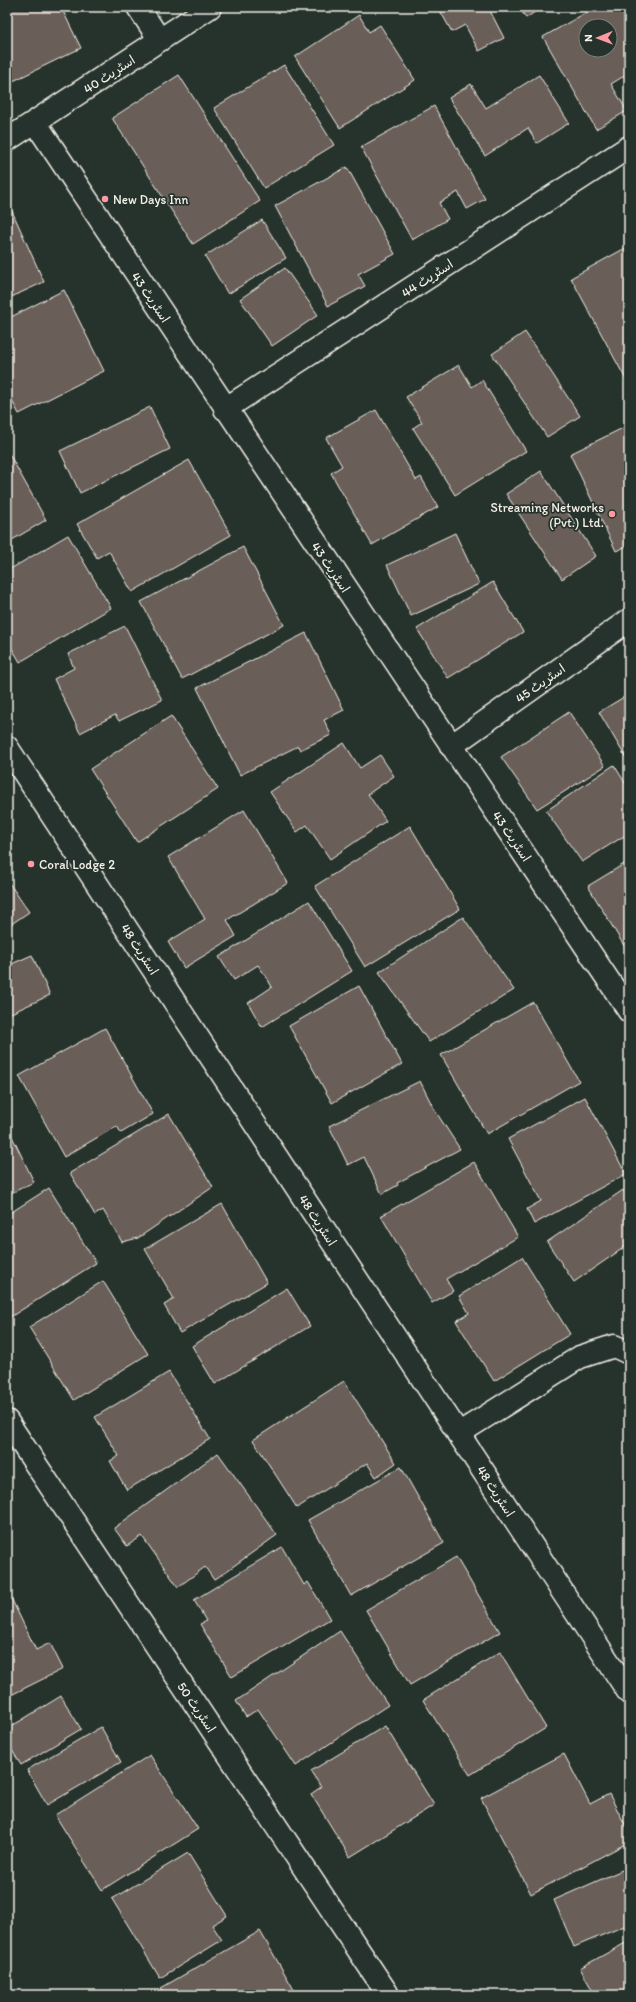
<svg xmlns="http://www.w3.org/2000/svg" width="636" height="2002" font-family="Itim,'Playpen Sans Arabic',sans-serif">
<style>
.building{fill:#6a5e58;stroke:#f4f1e8;fill-rule:evenodd}
.lines{fill:none;stroke-linecap:round;stroke-linejoin:round}
.street-casing{stroke:#f4f1e8;stroke-width:25}
.street{stroke:#26332d;stroke-width:22}
.poi-dot{fill:#ff9aa2;stroke:#26332d;stroke-width:1.5}
.labels{text-anchor:middle;stroke-width:3.5;stroke-linejoin:round;paint-order:stroke}
.street-label{font-size:13px;fill:#f4f1e8;stroke:#26332d}
.poi-label{font-size:13px;fill:#f4f1e8;stroke:#26332d;text-anchor:start}
</style>
<rect width="100%" height="100%" fill="#26332d"/>
<filter id="ink" filterUnits="userSpaceOnUse"><feTurbulence type="fractalNoise" baseFrequency=".025" numOctaves="2"/><feDisplacementMap in="SourceGraphic" scale="8" xChannelSelector="R" yChannelSelector="G"/><feConvolveMatrix kernelMatrix="1 2 1 2 8 2 1 2 1" color-interpolation-filters="sRGB"/></filter>
<g filter="url(#ink)">
<path class="building" d="M9 7H61L81 48 7 84V8Z
M438 7H488L504 38 479 51 465 25 452 32Z
M519 7H542L526 18Z
M596 7H619L629 24V73L611 84 627 111 596 129 543 37ZM586 26H610V50H586Z
M359 15 369 32 380 25 415 80 340 128 295 57Z
M284 65 334 145 264 188 214 108Z
M179 75 260 201 193 244 112 118Z
M539 75 569 123 537 143 528 128 485 156 449 98 471 84 486 108Z
M434 106 485 199 467 209 458 192 439 203 448 219 412 240 361 147Z
M347 167 395 254 358 274 365 286 328 306 275 206Z
M7 200 44 282 7 299Z
M262 220 286 258 228 294 205 256Z
M629 246V385L571 278Z
M285 268 318 315 272 346 240 299Z
M64 290 104 371 19 414 7 391V319Z
M525 332 580 416 547 437 492 354Z
M459 365 472 387 482 380 526 451 455 495 413 428 422 422 406 397Z
M150 407 170 449 80 493 60 451Z
M376 410 416 480 421 477 438 507 372 545 331 473 342 466 326 438Z
M629 425V545L616 551 570 454Z
M7 450 46 520 7 543Z
M189 460 231 535 132 592 109 551 97 558 77 524Z
M541 471 596 556 562 579 506 494Z
M455 533 479 584 411 616 387 565Z
M68 535 111 608 20 662 7 640V571Z
M243 547 284 625 182 679 141 602Z
M493 582 523 632 448 678 417 629Z
M125 626 162 700 119 721 115 715 80 733 54 679 74 668 68 654Z
M306 633 344 710 324 720 331 735 300 750 298 746 240 775 197 688Z
M629 694V763L599 712Z
M569 712 605 766 537 809 501 757Z
M171 716 218 789 137 842 90 769Z
M344 743 360 768 380 755 394 776 368 794 386 821 330 859 307 825 297 832 270 792Z
M614 765 629 789V833L582 862 546 811Z
M244 810 288 883 227 920 236 936 184 968 168 942 205 919 168 857Z
M410 826 460 909 365 967 315 886Z
M629 861V954L588 886Z
M7 880 29 912 7 927Z
M309 901 352 971 262 1027 248 1003 272 987 267 978 258 965 234 980 219 957Z
M463 917 514 990 429 1042 379 972Z
M32 955 50 995 7 1015V966Z
M359 986 402 1064 332 1103 289 1026Z
M533 1002 579 1081 487 1134 441 1055Z
M105 1028 153 1114 121 1133 117 1126 64 1157 19 1076Z
M420 1081 434 1109 460 1149 397 1183 398 1185 382 1194 364 1157 348 1165 329 1126Z
M585 1097 626 1174 534 1224 527 1209 541 1201 508 1139Z
M169 1114 213 1187 138 1238 122 1242 103 1210 95 1215 70 1173Z
M7 1126 34 1182 7 1195Z
M474 1162 518 1237 446 1279 453 1291 432 1303 381 1216Z
M49 1188 96 1263 7 1319V1215Z
M623 1190 629 1199V1244L574 1282 547 1242Z
M222 1204 267 1283 180 1333 164 1305 174 1299 145 1249Z
M522 1257 570 1334 494 1381 456 1321 469 1313 459 1296Z
M103 1281 148 1354 74 1400 29 1327Z
M287 1288 310 1326 215 1384 192 1346Z
M169 1372 210 1439 127 1490 110 1461 119 1456 95 1417Z
M344 1381 396 1463 376 1477 367 1463 297 1508 253 1440Z
M218 1453 277 1535 214 1580 205 1567 178 1587 142 1536 127 1546 114 1528Z
M401 1467 444 1543 351 1596 308 1520Z
M282 1547 304 1585 308 1582 330 1619 232 1677 200 1624 206 1621 194 1600Z
M456 1557 500 1632 410 1685 366 1610Z
M7 1563 12 1570 7 1574Z
M12 1600 36 1650 50 1643 63 1669 7 1697V1602Z
M340 1631 388 1705 296 1766 258 1709 246 1717 236 1701Z
M500 1652 546 1728 470 1775 423 1700Z
M61 1696 81 1729 21 1765 7 1742V1729Z
M385 1726 434 1805 350 1857 311 1794 321 1787 311 1771Z
M101 1727 121 1762 47 1805 27 1770Z
M564 1754 590 1804 609 1794 629 1832V1842L531 1894 481 1798Z
M150 1755 198 1829 102 1890 55 1815Z
M188 1853 227 1916 212 1925 222 1940 160 1978 112 1899Z
M629 1867V1924L574 1947 554 1900Z
M260 1931 297 1995H165L161 1988Z
M629 1941V1995H595L580 1968Z"/>
<g class="lines">
<g class="street-casing">
<path id="street" d="M138 7 160 40
M35 122 629 1011
M7 140 210 7
M225 409 629 147
M451 746 629 620
M7 747 629 1693
M7 1421 387 1993
M458 1434 580 1357 614 1346 629 1353"/>
</g>
<use href="#street" class="street"/>
</g>
</g>
<g class="poi-dot">
<circle cx="105" cy="199" r="4"/>
<circle cx="612" cy="514" r="4"/>
<circle cx="31" cy="864" r="4"/>
</g>
<g class="labels">
<g class="street-label">
<text transform="translate(109 74) rotate(-33)" y="5">اسٹریٹ 40</text>
<text transform="translate(427 278) rotate(-33)" y="5">اسٹریٹ 44</text>
<text transform="translate(151 297) rotate(56)" y="5">اسٹریٹ 43</text>
<text transform="translate(331 567) rotate(56)" y="5">اسٹریٹ 43</text>
<text transform="translate(540 683) rotate(-35)" y="5">اسٹریٹ 45</text>
<text transform="translate(512 836) rotate(56)" y="5">اسٹریٹ 43</text>
<text transform="translate(140 949) rotate(57)" y="5">اسٹریٹ 48</text>
<text transform="translate(318 1220) rotate(57)" y="5">اسٹریٹ 48</text>
<text transform="translate(496 1491) rotate(57)" y="5">اسٹریٹ 48</text>
<text transform="translate(197 1707) rotate(56)" y="5">اسٹریٹ 50</text>
</g>
<g class="poi-label">
<text x="113" y="204">New Days Inn</text>
<text x="604" y="512" text-anchor="end">Streaming Networks<tspan x="604" dy="15">(Pvt.) Ltd.</tspan></text>
<text x="39" y="869">Coral Lodge 2</text>
</g>
</g>
<rect width="636" height="2002" fill="none" stroke="#26332d" stroke-width="24"/>
<rect x="12" y="12" width="612" height="1978" fill="none" stroke="#f4f1e8" stroke-width="1.5" filter="url(#ink)"/>
<g transform="translate(598 38) rotate(269)"><circle r="19" fill="#26332d" stroke="#787f78"/>
<path d="M0-3L7 15L0 10L-7 15Z" fill="#ff9aa2"/>
<text y="-6" font-size="11" font-weight="bold" text-anchor="middle" fill="#f4f1e8">N</text>
</g>
</svg>
